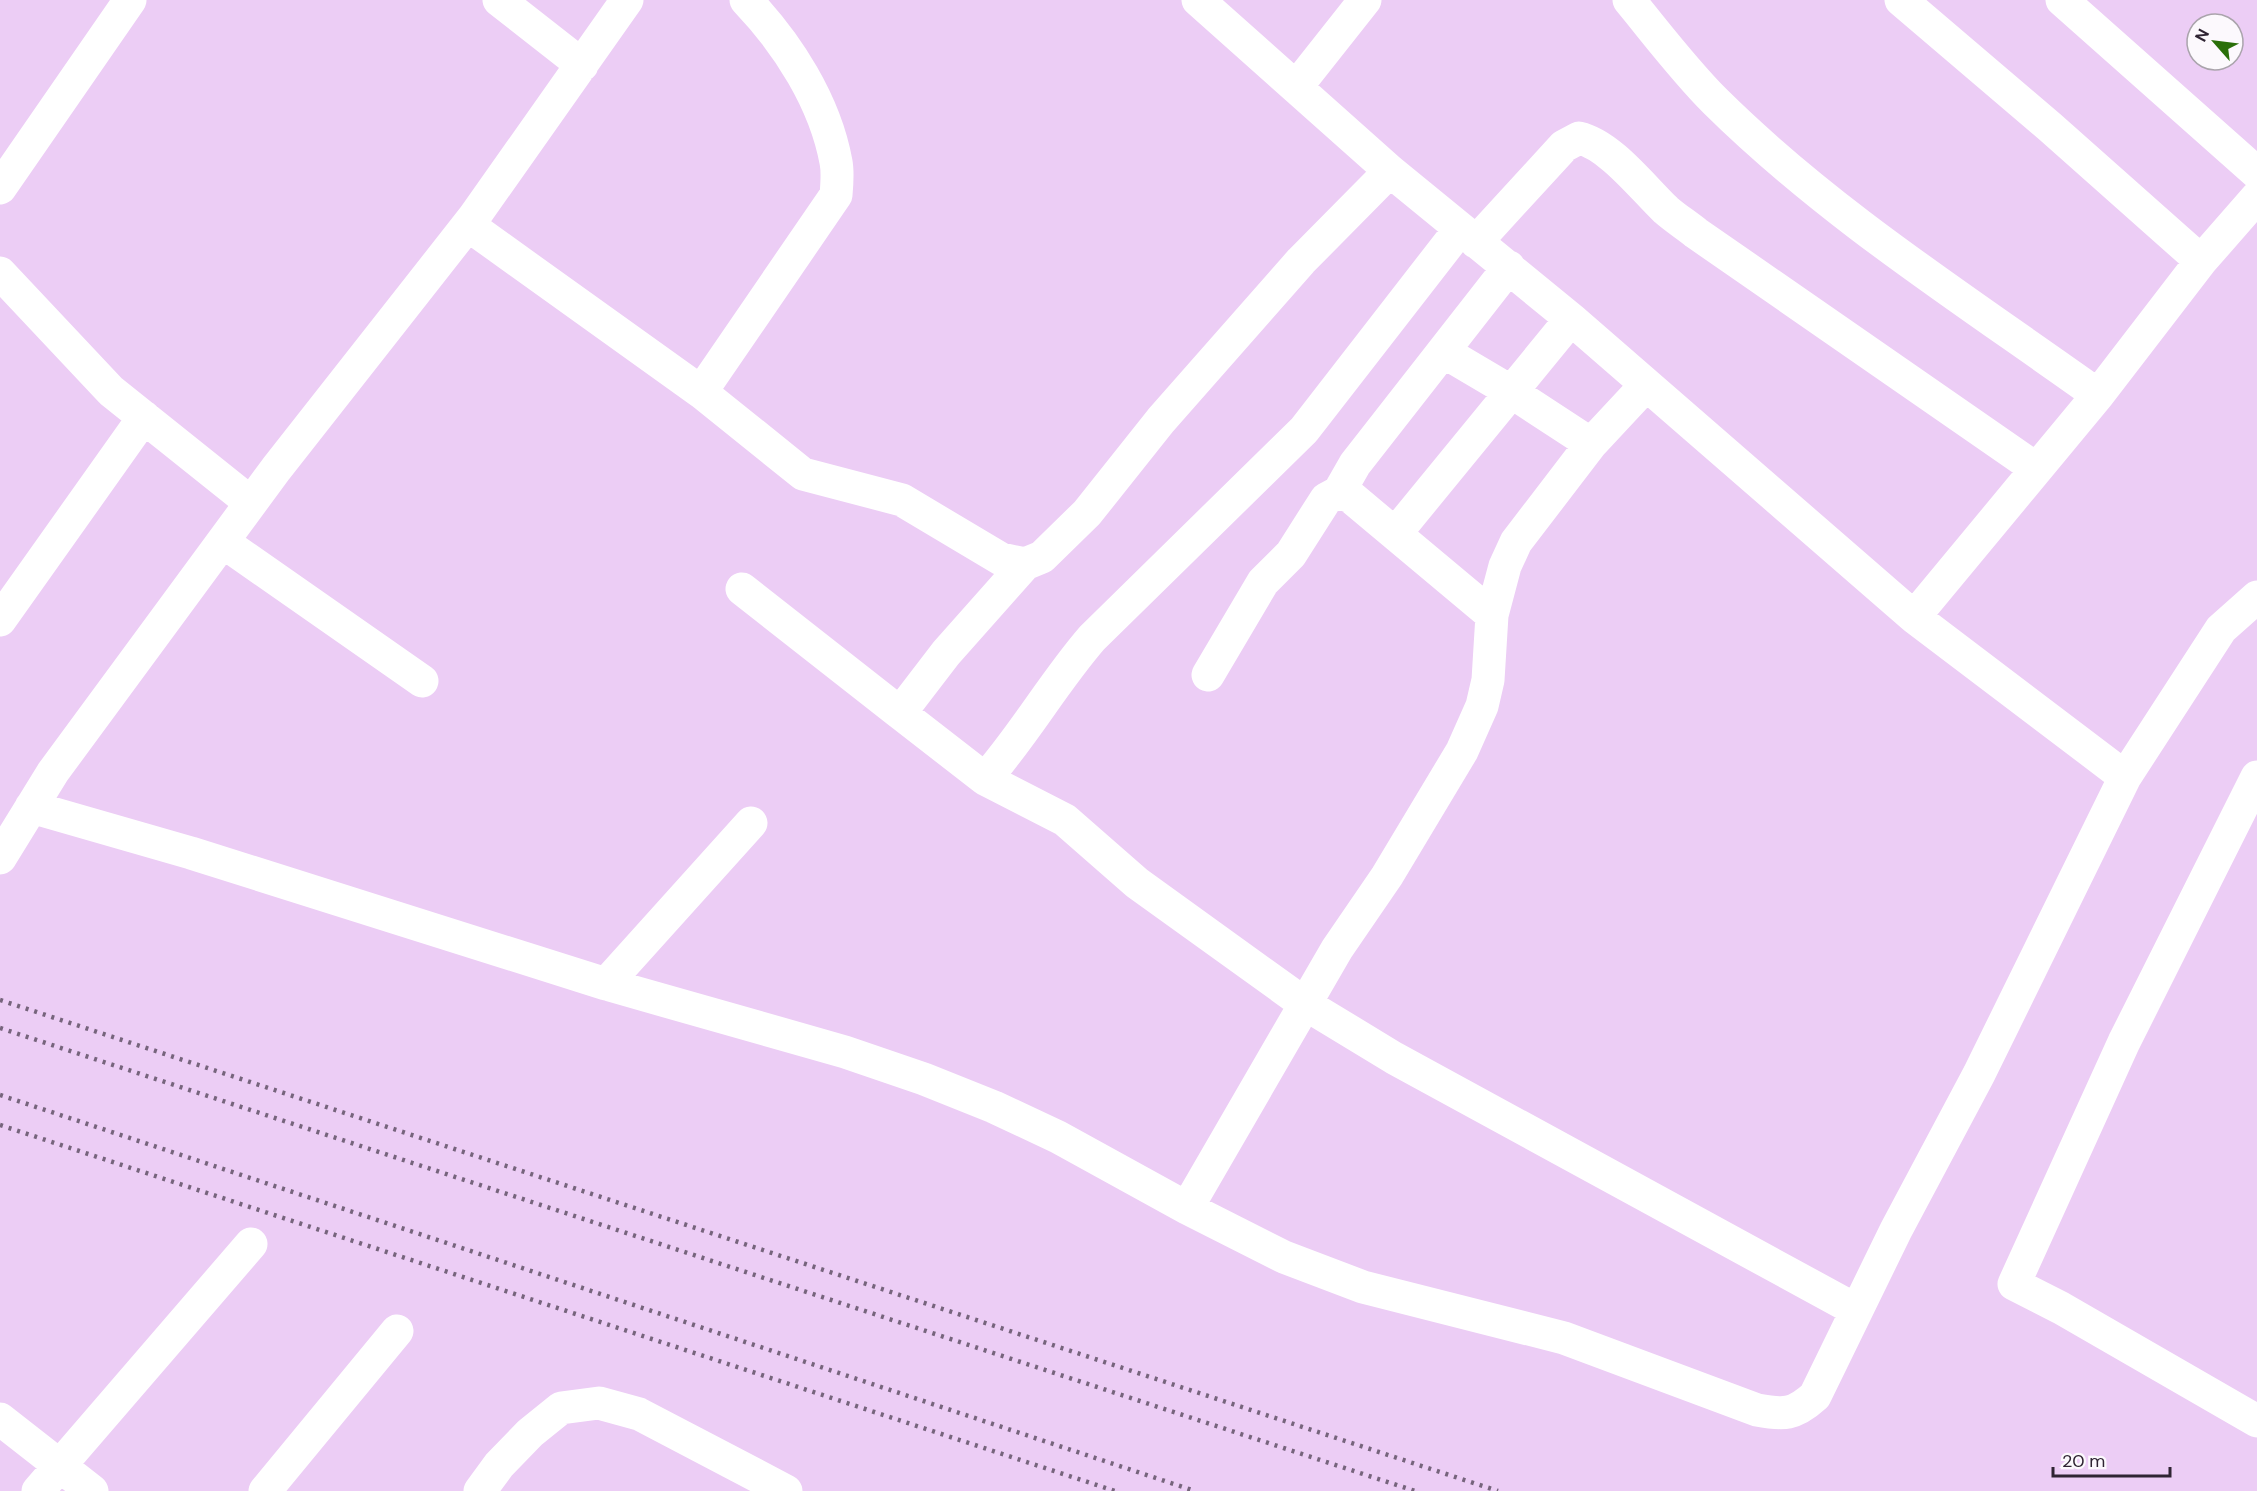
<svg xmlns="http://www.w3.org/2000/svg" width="2257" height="1491" font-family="'DM Sans',sans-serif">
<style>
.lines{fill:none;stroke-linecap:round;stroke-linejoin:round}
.minor{stroke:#fff;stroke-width:33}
.rail{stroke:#76647c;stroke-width:4.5;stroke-dasharray:3 6;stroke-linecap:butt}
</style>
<rect width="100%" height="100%" fill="#eccdf5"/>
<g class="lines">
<path class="minor" d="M499 0 582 65
M746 0C788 44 825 102 836 162 838 172 837 184 836 195L701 392 803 474 902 500 1001 559 1025 564 1042 557 1087 513 1161 420 1301 261 1390 171
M1198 0 1390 171 1571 319 1914 617 2125 777
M1629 0C1657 34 1684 70 1715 101 1829 214 1968 302 2098 395
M1901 0 2050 127 2201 261
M2062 0 2257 173
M1297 86 1365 0
M0 188 130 0
M468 225 701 392
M1460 229 1304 430 1092 638C1053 683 1024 735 985 779L1065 820 1137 883 1305 1004 1394 1058 1856 1310
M1476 242 1564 146 1579 138C1610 145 1642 187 1666 210 1675 218 1686 225 1696 233L2035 468
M0 273 111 391 251 503
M1444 352 1510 391 1591 444
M1339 492 1355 464 1509 267
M1395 534 1571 319
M223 542 422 681
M742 589 900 713
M1914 617 2098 395 2201 261 2257 197
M0 620 144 417
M1208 675 1263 582 1291 554 1326 499 1339 492 1351 497 1492 615
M2257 777 2124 1042 2014 1284 2061 1308 2257 1421
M985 779 900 713 946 653 1025 564
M31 807 191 853 606 984 845 1052 924 1079 994 1107 1058 1137 1187 1208 1284 1257 1363 1287 1564 1338 1757 1410C1784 1415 1794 1415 1815 1396L1896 1230 1979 1074 2125 777 2221 629 2257 597
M0 858 53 772 276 469 474 217 627 0
M606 984 751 823
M1187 1208 1337 949 1387 876 1462 751 1482 706 1488 680 1492 615 1505 566 1516 542 1591 444 1646 385
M0 1419 92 1491
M38 1491 251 1244
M265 1491 397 1331
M480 1491 499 1465 530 1433 561 1408 599 1403 639 1414 786 1491"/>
<path class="rail" d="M0 1000 1498 1491
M0 1028 1415 1491
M0 1095 1195 1491
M0 1125 1115 1491"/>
</g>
<g transform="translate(2215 42) rotate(298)"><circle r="28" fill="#fcf9fd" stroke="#aaa4ac" stroke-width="1.5"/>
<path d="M0-4.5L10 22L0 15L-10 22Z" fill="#2a6f0a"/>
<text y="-9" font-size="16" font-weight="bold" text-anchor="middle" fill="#2f2433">N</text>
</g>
<path d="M2053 1467v9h117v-9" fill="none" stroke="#2f2433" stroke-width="3"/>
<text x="2062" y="1467" font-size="18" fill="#2f2433" stroke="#fcf9fd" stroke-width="4.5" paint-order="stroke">20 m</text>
</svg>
